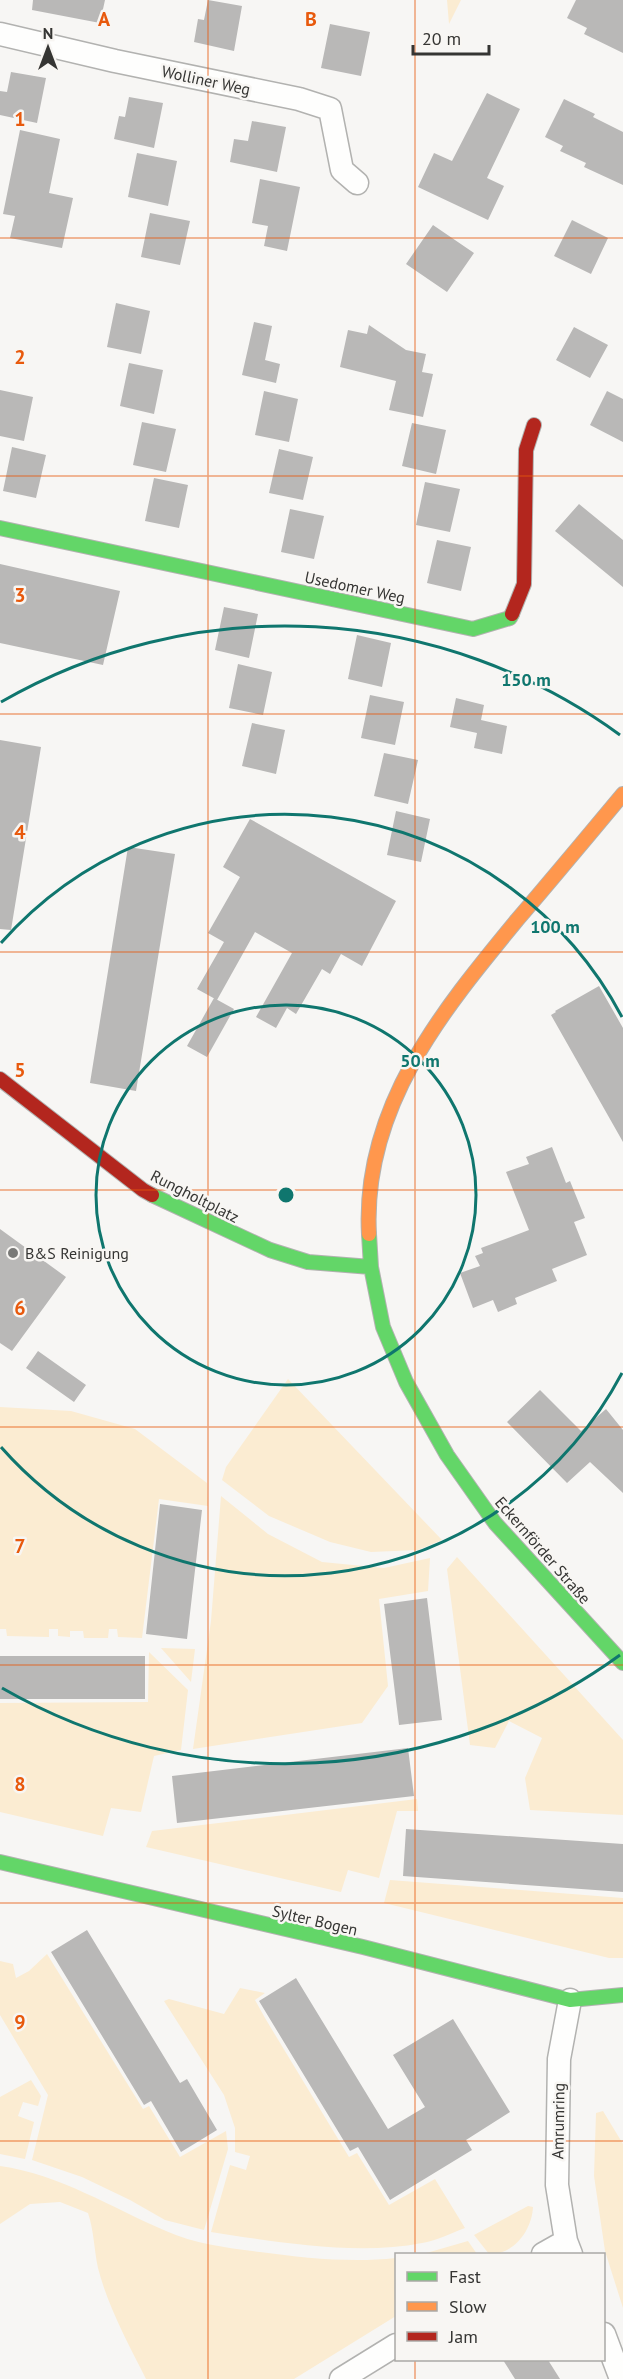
<svg xmlns="http://www.w3.org/2000/svg" width="623" height="2379" font-family="'PT Sans',sans-serif">
<style>
.green{fill:#fbecd2}
.building{fill:#b9b8b7}
.lines{fill:none;stroke-linecap:round;stroke-linejoin:round}
.street-casing{stroke:#b2b2b0;stroke-width:25}
.fast-casing{stroke:#b2b2b0;stroke-width:16}
.slow-casing{stroke:#b2b2b0;stroke-width:16}
.jam-casing{stroke:#b2b2b0;stroke-width:16}
.street{stroke:#fefefd;stroke-width:22}
.fast{stroke:#63d668;stroke-width:14}
.slow{stroke:#ff974d;stroke-width:14}
.jam{stroke:#b3261e;stroke-width:14}
.grid{fill:none;stroke:#e8590c;stroke-width:1.5;stroke-opacity:0.55}
.ring{fill:none;stroke:#0f766e;stroke-width:3}
.poi-dot{fill:#797977;stroke:#f8f6f3;stroke-width:2}
.labels{text-anchor:middle;stroke-width:5;stroke-linejoin:round;paint-order:stroke}
.street-label{font-size:16px;fill:#353533;stroke:#f8f6f3}
.poi-label{font-size:16px;fill:#353533;stroke:#f8f6f3;text-anchor:start}
.grid-label{font-size:20px;text-anchor:middle;font-weight:bold;fill:#e8590c;stroke:#f8f6f3;stroke-width:5;stroke-linejoin:round;paint-order:stroke}
.centre{fill:#0f766e;stroke:#f8f6f3;stroke-width:3}
.ring-label{font-size:18px;text-anchor:middle;font-weight:bold;fill:#0f766e;stroke:#f8f6f3;stroke-width:5;stroke-linejoin:round;paint-order:stroke}
</style>
<rect width="100%" height="100%" fill="#f7f6f4"/>
<path class="green" d="M447 0H461L449 24Z
M288 1379 442 1540 418 1550 371 1552 330 1542 269 1516 222 1480 226 1467Z
M0 1407 71 1411 135 1429 207 1483 208 1506 159 1499 142 1638 118 1637 117 1629H109L108 1638H84L83 1631H70V1637L58 1636V1629H49V1637L7 1636 6 1629H0Z
M221 1496 268 1534 322 1562 384 1568 430 1558 428 1591 379 1599 388 1686 362 1723 193 1749 211 1621Z
M457 1557 623 1740V1815L530 1810 525 1778 542 1738 509 1721 495 1748 470 1745 447 1569Z
M161 1648 195 1649 191 1682Z
M149 1652 188 1690 181 1750 154 1756 141 1812 111 1808 103 1836 0 1812V1703L148 1702Z
M417 1799 418 1811H397L379 1878 348 1870 341 1892 146 1847 152 1831Z
M390 1880 623 1898V1958H609L384 1903Z
M47 1954 143 2109 149 2106 180 2157 226 2131 228 2149 204 2230 165 2220 130 2200 82 2177 32 2160 48 2095 0 2015V1961L13 1964 16 1978 29 1971Z
M240 1988 265 1993 255 2000 265 2018 349 2157 357 2153 389 2205 435 2179 465 2228C451 2233 436 2241 422 2243 357 2256 276 2242 211 2232L230 2165 246 2170 250 2156 235 2152V2128L224 2095 164 2001 169 1999 224 2014Z
M31 2080 41 2096 38 2106 23 2102 18 2116 34 2122 25 2159 0 2154V2097Z
M603 2111 623 2144V2308L605 2251 594 2176 596 2113Z
M0 2166C59 2174 112 2208 166 2231 195 2244 228 2248 260 2252 305 2258 351 2263 396 2258V2316L294 2379H146C128 2343 108 2307 98 2268 94 2249 94 2231 88 2213L60 2202 30 2204 0 2224Z
M528 2206 533 2207C532 2230 514 2255 489 2254L474 2235Z
M468 2241 477 2254H423Z"/>
<path class="building" d="M33 0H105L100 23 32 10Z
M208 0 242 6 234 51 194 42 198 19 204 20Z
M576 0H623V53L584 34 587 28 567 18Z
M330 24 370 32 361 76 321 68Z
M11 72 46 78 37 123 0 115V91L7 92Z
M487 93 520 109 487 178 504 186 488 220 418 187 434 153 452 161Z
M129 97 163 103 154 148 114 139 119 116 125 117Z
M564 99 595 114 593 117 623 132V185L584 167 586 163 560 151 563 146 545 137Z
M252 121 286 127 277 172 230 162 234 139 248 141Z
M20 130 60 139 49 193 73 198 62 248 10 238 15 216 3 214Z
M137 153 177 161 168 206 128 197Z
M260 179 300 187 287 251 264 246 268 226 252 223Z
M150 213 190 221 180 265 141 257Z
M572 220 608 238 591 274 554 256Z
M433 225 474 253 447 292 406 264Z
M116 303 150 311 141 354 107 347Z
M254 322 272 326 265 360 280 364 276 383 242 375Z
M369 325 406 350 426 354 422 372 433 374 423 417 389 410 396 381 340 367 348 330 367 334Z
M574 327 608 345 590 378 556 360Z
M129 363 163 370 154 414 120 406Z
M0 390 33 397 24 441 0 436Z
M264 391 298 399 289 442 255 435Z
M607 391 623 399V442L590 425Z
M142 422 176 429 166 472 133 465Z
M412 423 446 430 436 474 402 466Z
M12 447 46 455 36 498 3 491Z
M279 449 313 457 303 500 269 493Z
M154 478 188 485 179 528 145 521Z
M425 482 460 489 450 532 416 525Z
M579 504 623 540V587L555 531Z
M290 509 324 516 314 559 281 552Z
M437 540 471 547 461 591 427 583Z
M0 564 120 591 103 665 0 643Z
M224 607 258 614 249 658 215 650Z
M357 635 391 643 382 687 348 679Z
M238 664 272 672 263 715 229 708Z
M370 695 404 702 395 745 361 738Z
M456 698 484 705 481 720 507 726 502 754 474 748 477 733 450 727Z
M252 723 285 730 276 774 242 766Z
M0 740 41 747 11 930 0 929Z
M384 753 418 760 408 804 374 796Z
M396 811 430 819 421 862 387 855Z
M250 819 396 901 362 966 341 954 330 974 322 969 296 1014 287 1008 276 1028 256 1017 292 953 255 932 217 1000 197 989 224 942 208 933 240 877 223 867Z
M128 847 175 854 136 1091 90 1083Z
M599 986 623 1028V1142L551 1015 556 1012 555 1011Z
M214 998 234 1009 207 1057 187 1046Z
M552 1147 566 1183 570 1181 585 1218 574 1222 587 1255 552 1269 557 1281 515 1298 517 1304 498 1312 493 1300 473 1308 460 1273 480 1266 475 1256 483 1253 481 1248 529 1230 506 1172 529 1164 526 1157Z
M0 1229 66 1277 12 1351 0 1343Z
M38 1351 86 1385 74 1402 26 1368Z
M540 1390 581 1431 606 1409 623 1430V1493L590 1462 567 1483 507 1422Z
M160 1504 202 1510 187 1639 146 1634Z
M427 1598 442 1720 399 1725 384 1604Z
M0 1656H145V1699H0Z
M408 1748 414 1796 177 1823 172 1776Z
M406 1829 623 1844V1892L403 1876Z
M87 1930 180 2083 187 2079 217 2130 181 2152 151 2101 144 2105 51 1952Z
M296 1978 388 2129 425 2107 393 2055 453 2019 510 2112 466 2140 472 2150 390 2200 358 2147 350 2151 259 2001Z
M503 2360H548L560 2379H515Z"/>
<g class="lines">
<g class="street-casing">
<path id="street" d="M0 34 115 61 299 99 330 109 342 170 357 183
M570 2000 559 2059 557 2185 566 2241 571 2254
M543 2254 566 2241
M604 2334 621 2379
M341 2379 396 2345"/>
</g>
<g class="fast-casing">
<path id="fast" d="M0 528 473 629 510 618 512 614
M152 1195 270 1250 308 1262 371 1267
M369 1234 371 1267 383 1327 406 1382 447 1455 495 1523 623 1663
M0 1862 363 1947 570 2000 623 1995"/>
</g>
<g class="slow-casing">
<path id="slow" d="M369 1234C362 1108 442 1011 517 920 553 878 588 836 623 794"/>
</g>
<g class="jam-casing">
<path id="jam" d="M512 614 524 584 526 450 534 425
M0 1079 143 1190 152 1195"/>
</g>
<use href="#street" class="street"/>
<use href="#fast" class="fast"/>
<use href="#slow" class="slow"/>
<use href="#jam" class="jam"/>
</g>
<path class="grid" d="M208 0V2379M415 0V2254M0 238H623M0 476H623M0 714H623M0 952H623M0 1190H623M0 1427H623M0 1665H623M0 1903H623M0 2141H623M415 2360V2379"/>
<g class="ring">
<circle cx="286" cy="1195" r="190"/>
<path d="M622 1373A380 380 0 0 1 1 1447M1 943A380 380 0 0 1 622 1017"/>
<path d="M620 1655A569 569 0 0 1 2 1688M1 702A569 569 0 0 1 620 735"/>
</g>
<circle class="poi-dot" cx="13" cy="1253" r="6"/>
<g class="labels">
<g class="street-label">
<text transform="translate(206 80) rotate(12)" y="6">Wolliner Weg</text>
<text transform="translate(355 587) rotate(12)" y="6">Usedomer Weg</text>
<text transform="translate(195 1196) rotate(27)" y="6">Rungholtplatz</text>
<text transform="translate(543 1550) rotate(49)" y="6">Eckernförder Straße</text>
<text transform="translate(315 1920) rotate(13)" y="6">Sylter Bogen</text>
<text transform="translate(558 2121) rotate(-89)" y="6">Amrumring</text>
</g>
<g class="poi-label">
<text x="25" y="1259">B&amp;S Reinigung</text>
</g>
</g>
<g class="grid-label">
<text x="104" y="26">A</text>
<text x="311" y="26">B</text>
<text x="20" y="126">1</text>
<text x="20" y="364">2</text>
<text x="20" y="602">3</text>
<text x="20" y="839">4</text>
<text x="20" y="1077">5</text>
<text x="20" y="1315">6</text>
<text x="20" y="1553">7</text>
<text x="20" y="1791">8</text>
<text x="20" y="2029">9</text>
</g>
<circle cx="286" cy="1195" r="9" class="centre"/>
<g class="ring-label">
<text x="526" y="686">150 m</text>
<text x="555" y="933">100 m</text>
<text x="420" y="1067">50 m</text>
</g>
<rect x="395" y="2253" width="210" height="108" fill="#f8f6f3" stroke="#aaa9a6" stroke-width="1.5"/>
<rect x="407" y="2272" width="30" height="9" fill="#63d668" stroke="#aaa9a6" stroke-width="1.5"/>
<text x="449" y="2283" font-size="18" fill="#353533">Fast</text>
<rect x="407" y="2302" width="30" height="9" fill="#ff974d" stroke="#aaa9a6" stroke-width="1.5"/>
<text x="449" y="2313" font-size="18" fill="#353533">Slow</text>
<rect x="407" y="2332" width="30" height="9" fill="#b3261e" stroke="#aaa9a6" stroke-width="1.5"/>
<text x="449" y="2343" font-size="18" fill="#353533">Jam</text>
<g transform="translate(48 48)" stroke="#f8f6f3" stroke-width="4.5" paint-order="stroke">
<path d="M0-4.5L10 22L0 15L-10 22Z" fill="#353533"/>
<text y="-9" font-size="16" font-weight="bold" text-anchor="middle" fill="#353533">N</text>
</g>
<path d="M413 45v9h76v-9" fill="none" stroke="#353533" stroke-width="3"/>
<text x="422" y="45" font-size="18" fill="#353533" stroke="#f8f6f3" stroke-width="4.5" paint-order="stroke">20 m</text>
</svg>
